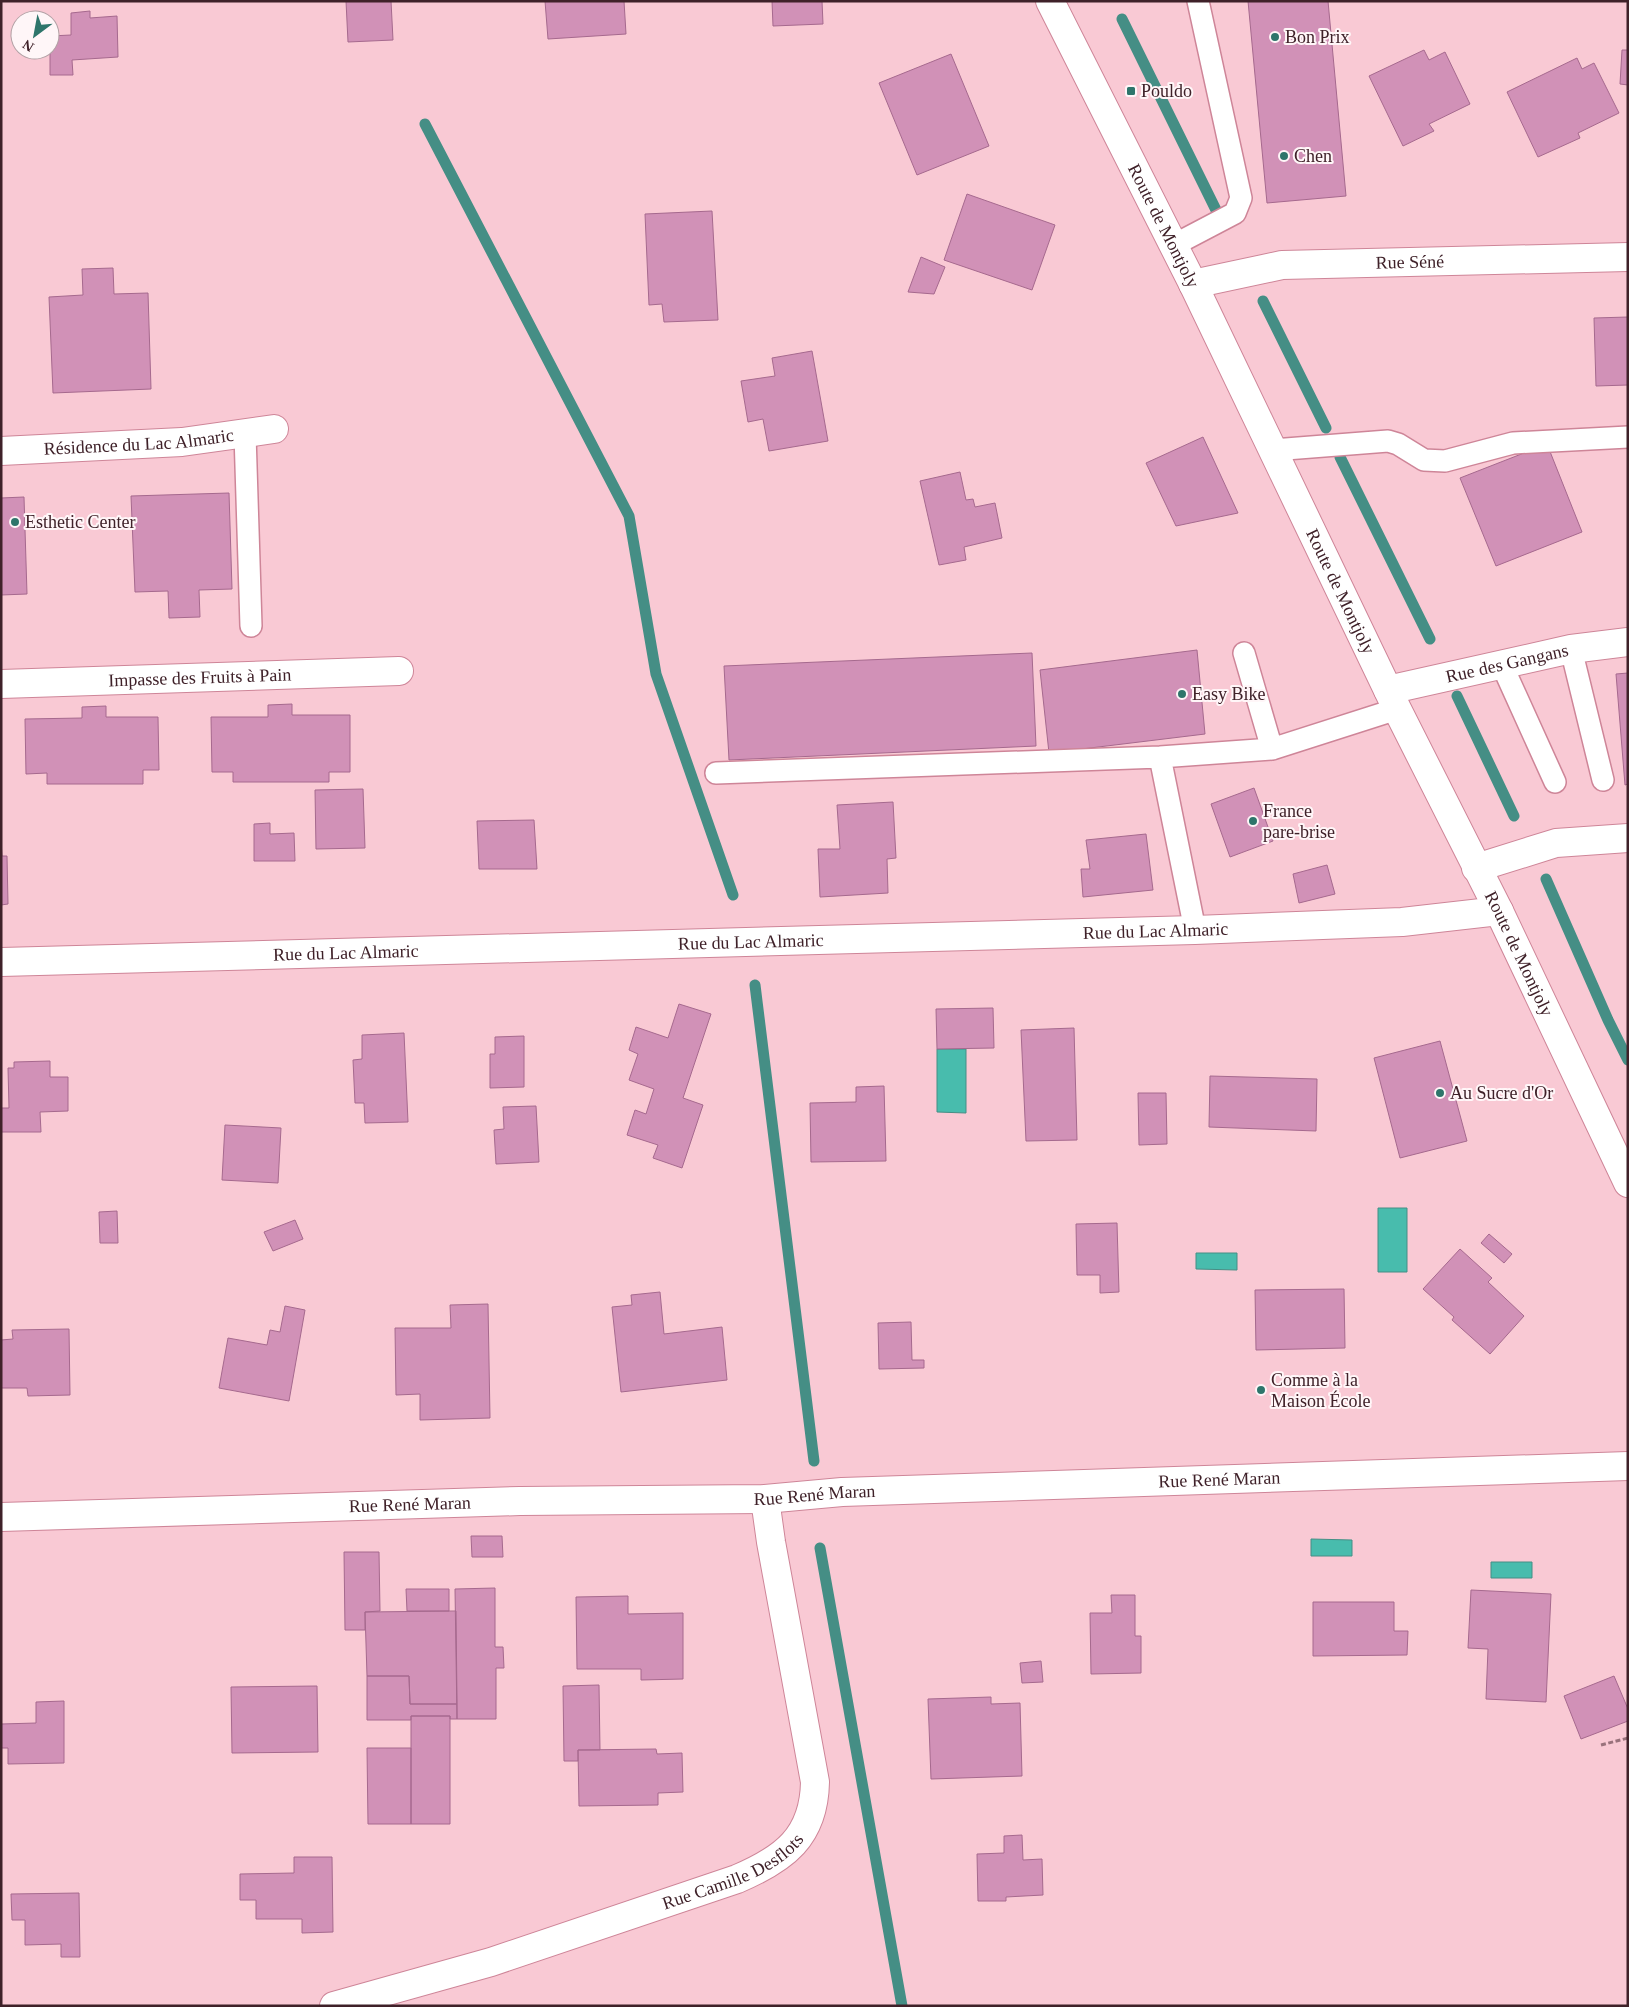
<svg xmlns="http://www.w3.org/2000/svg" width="1629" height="2007" font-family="Georgia,serif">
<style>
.water{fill:#48bcad;stroke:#458e85}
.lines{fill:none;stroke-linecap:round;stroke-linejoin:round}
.stream{stroke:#458e85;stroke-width:11}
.building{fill:#d191b7;stroke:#a6698e}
.lane-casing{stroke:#ce8598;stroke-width:24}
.street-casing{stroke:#ce8598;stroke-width:30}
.secondary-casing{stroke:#ce8598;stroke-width:30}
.path{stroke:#99727c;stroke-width:3;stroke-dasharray:5 2.5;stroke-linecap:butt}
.lane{stroke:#fff;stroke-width:21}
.street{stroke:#fff;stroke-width:28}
.secondary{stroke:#fff;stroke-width:28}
.poi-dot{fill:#2e756b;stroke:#fff6f8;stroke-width:2}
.labels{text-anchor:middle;stroke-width:4;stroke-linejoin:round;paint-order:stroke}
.poi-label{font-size:18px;fill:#3f2129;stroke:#fff6f8;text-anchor:start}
.street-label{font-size:18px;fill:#3f2129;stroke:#fff6f8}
</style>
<rect width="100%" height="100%" fill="#f9c9d4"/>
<path class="water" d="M937 1049H966V1113L937 1112Z
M1378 1208H1407V1272H1378Z
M1196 1253H1237V1270L1196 1269Z
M1311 1539 1352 1540V1556H1311Z
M1491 1562H1532V1578H1491Z"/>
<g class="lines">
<path class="stream" d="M1122 19 1217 212
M425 124 629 516 656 674 733 895
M1263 301 1326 428
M1340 457 1430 639
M1457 696 1514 816
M1546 879 1608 1020 1628 1060
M755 985 814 1461
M820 1548 902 2006"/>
</g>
<path class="building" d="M346 1H391L393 40 348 42Z
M545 1H624L626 34 548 39Z
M772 1H822L823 24 773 26Z
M1248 1H1328L1346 196 1267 203Z
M90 11V18L117 16 118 57 72 60 73 75H50V36L71 35V13Z
M1424 50 1429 60 1445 52 1470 104 1429 124 1434 131 1403 146 1369 76Z
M1622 50H1628V85L1620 84Z
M951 54 989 146 917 175 879 83Z
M1577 58 1582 69 1594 63 1619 113 1578 133 1580 138 1538 157 1507 92Z
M967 194 1055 225 1032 290 944 260Z
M712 211 718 320 664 322 662 304 649 305 645 214Z
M921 257 945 267 934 294 908 292Z
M113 268 114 294 148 293 151 389 53 393 49 297 83 295 82 269Z
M1628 317V385L1596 386 1594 318Z
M812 351 828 441 769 451 763 419 748 422 741 381 775 376 772 358Z
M1203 437 1238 513 1176 526 1146 463Z
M1547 444 1582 532 1496 566 1460 478Z
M960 472 966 500 973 499 975 507 995 503 1002 538 964 547 966 560 939 565 920 481Z
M229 493 232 589 199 590 200 617 169 618 168 591 135 592 131 496Z
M24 497 27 594 1 595V498Z
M1197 650 1205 734 1049 753 1040 670Z
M1032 653 1036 746 729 760 724 666Z
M1628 673V784L1625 785 1616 674Z
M292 704V715H350V772H329V782H233V772H212L211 717H268V705Z
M106 706V717H158L159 770H143V784H47V773L26 774 25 719 82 718V707Z
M1254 788 1273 841 1230 857 1211 804Z
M363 789 365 848 316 849 315 790Z
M893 802 896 858 887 859 888 893 820 897 818 849H840L837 805Z
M534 820 537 869H479L477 821Z
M270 823V834L294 833 295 861H254V824Z
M1146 834 1153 890 1083 897 1081 869H1090L1086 840Z
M1 841 2 856H7L8 904 1 905Z
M1327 865 1335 894 1299 903 1293 874Z
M679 1004 711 1014 683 1098 703 1105 682 1168 653 1158 658 1145 627 1135 635 1110 646 1114 654 1089 629 1080 638 1054 629 1050 636 1027 668 1038Z
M993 1008 994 1048 937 1049 936 1009Z
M1074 1028 1077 1140 1026 1141 1021 1030Z
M404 1033 408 1122 365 1123 364 1103H355L353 1060 362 1059V1035Z
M524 1036V1087L490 1088V1054H495V1037Z
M1440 1041 1467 1141 1400 1158 1374 1058Z
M50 1061V1077H68V1111L40 1112 41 1132H1V1108H9L8 1068H14V1062Z
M1210 1076 1317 1079 1316 1131 1209 1127Z
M884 1086 886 1161 811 1162 810 1103 856 1102V1087Z
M1138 1093H1166L1167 1144 1139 1145Z
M536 1106 539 1162 496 1164 494 1130 504 1129 503 1107Z
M225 1125 281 1128 278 1183 222 1180Z
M117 1211 118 1243H100L99 1212Z
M295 1220 303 1239 273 1251 264 1232Z
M1117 1223 1119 1292 1100 1293V1275H1077L1076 1224Z
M1489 1234 1512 1254 1504 1263 1481 1243Z
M1460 1249 1492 1278 1488 1282 1524 1316 1490 1354 1452 1320 1454 1317 1423 1289Z
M1344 1289 1345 1348 1256 1350 1255 1290Z
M660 1292 664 1334 722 1327 727 1380 621 1392 612 1307 632 1305 631 1295Z
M488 1304 490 1418 420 1420V1394L396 1395 395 1328H451L450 1305Z
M285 1306 305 1310 289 1401 219 1388 228 1338 267 1345 270 1330 280 1332Z
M911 1322 912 1360H924V1368L879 1369 878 1323Z
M69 1329 70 1395 28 1396 27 1388H1V1340L13 1339 12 1330Z
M471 1536H502L503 1557H472Z
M344 1552H379L380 1611 365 1612V1630H345Z
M495 1588V1647H503L504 1668H496V1719H457L455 1589Z
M406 1589H449V1611H407Z
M1471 1590 1551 1594 1546 1702 1486 1699 1488 1649 1468 1648Z
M1111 1595H1135V1636H1141V1673L1091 1674 1090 1613H1112Z
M628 1596V1614L683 1613V1679L641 1680V1669H577L576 1597Z
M1313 1602H1394V1631H1408L1407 1655 1313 1656Z
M456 1611 457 1704H410L409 1676H367L365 1612Z
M1041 1661 1043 1682 1022 1683 1020 1663Z
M367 1676H409L410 1704H457V1719H450V1716H411V1720H367Z
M1614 1676 1628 1709V1721L1581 1739 1564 1696Z
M599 1685 600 1750H578V1761H564L563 1686Z
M317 1686 318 1752 232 1753 231 1687Z
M991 1697V1704L1020 1703 1022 1776 931 1779 928 1699Z
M64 1701V1763L8 1764V1748H1V1724L36 1723V1702Z
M411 1716H450V1824H411Z
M367 1748H411V1824H368Z
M656 1749 657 1754 682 1753 683 1792 658 1793V1805L579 1806 578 1750Z
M1022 1835 1023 1860 1042 1859 1043 1895 1006 1897V1901H978L977 1854 1004 1853V1836Z
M294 1857H332L333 1932 302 1933V1919H256V1900H240V1874L294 1873Z
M79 1893 80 1957H61V1944L25 1945V1920H12L11 1894Z"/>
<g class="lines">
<g class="lane-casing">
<path id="lane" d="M1174 245 1235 213 1241 198 1198 1
M245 434 251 626
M1273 450 1388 441 1398 444 1424 460 1445 461 1513 443 1628 437
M1571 649 1603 780
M1244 653 1272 749 1397 709
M1502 665 1555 782
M1160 757 1195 930
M716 773 1160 757 1272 749"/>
</g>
<g class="street-casing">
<g id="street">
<path id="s1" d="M1193 284 1282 265 1628 257"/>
<path id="s2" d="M1 451 182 442 274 429"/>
<path id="s3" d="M1 684 399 671"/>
<path id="s4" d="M1388 690 1571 649 1628 642"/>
<path d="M1476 868 1556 843 1628 838"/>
<path id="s5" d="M1 962 1195 930 1402 922 1499 911"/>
<path id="s6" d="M1 1517 520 1501 765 1499 842 1492 1628 1466"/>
<path id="s7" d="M334 2006 491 1962 737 1879C784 1859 814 1837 815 1782L771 1542 765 1499"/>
</g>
</g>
<g class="secondary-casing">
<g id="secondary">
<path id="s8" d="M1050 1 1193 284 1397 709 1499 911 1628 1183"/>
</g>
</g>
<path class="path" d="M1601 1745 1628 1738"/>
<use href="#lane" class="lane"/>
<use href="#street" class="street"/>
<use href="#secondary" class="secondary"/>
</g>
<g class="poi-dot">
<circle cx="1275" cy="37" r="5"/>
<rect x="1126" y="86" width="10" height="10" rx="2.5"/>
<circle cx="1284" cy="156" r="5"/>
<circle cx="15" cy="522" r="5"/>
<circle cx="1182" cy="694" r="5"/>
<circle cx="1253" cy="821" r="5"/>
<circle cx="1440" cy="1093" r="5"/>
<circle cx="1261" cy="1390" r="5"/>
</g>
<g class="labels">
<g class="poi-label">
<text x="1285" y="43">Bon Prix</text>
<text x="1141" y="97">Pouldo</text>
<text x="1294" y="162">Chen</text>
<text x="25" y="528">Esthetic Center</text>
<text x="1192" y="700">Easy Bike</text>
<text x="1263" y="817">France<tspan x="1263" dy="21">pare-brise</tspan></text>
<text x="1450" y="1099">Au Sucre d'Or</text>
<text x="1271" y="1386">Comme à la<tspan x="1271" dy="21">Maison École</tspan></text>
</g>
<g class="street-label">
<text dy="6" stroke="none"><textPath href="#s8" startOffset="252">Route de Montjoly</textPath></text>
<text dy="6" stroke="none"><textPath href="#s1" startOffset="219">Rue Séné</textPath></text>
<text dy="6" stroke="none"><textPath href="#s2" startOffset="138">Résidence du Lac Almaric</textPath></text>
<text dy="6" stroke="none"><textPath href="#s8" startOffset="658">Route de Montjoly</textPath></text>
<text dy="6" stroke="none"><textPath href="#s4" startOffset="122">Rue des Gangans</textPath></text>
<text dy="6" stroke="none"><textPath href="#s3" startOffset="199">Impasse des Fruits à Pain</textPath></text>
<text dy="6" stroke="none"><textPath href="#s5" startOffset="1155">Rue du Lac Almaric</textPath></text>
<text dy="6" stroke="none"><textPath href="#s5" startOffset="750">Rue du Lac Almaric</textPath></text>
<text dy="6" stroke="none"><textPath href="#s5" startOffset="345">Rue du Lac Almaric</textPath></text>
<text dy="6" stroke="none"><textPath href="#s8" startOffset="1062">Route de Montjoly</textPath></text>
<text dy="6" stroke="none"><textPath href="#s6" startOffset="1219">Rue René Maran</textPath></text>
<text dy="6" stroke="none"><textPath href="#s6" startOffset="814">Rue René Maran</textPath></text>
<text dy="6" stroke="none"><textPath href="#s6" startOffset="409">Rue René Maran</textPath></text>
<text dy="6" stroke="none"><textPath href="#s7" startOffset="422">Rue Camille Desflots</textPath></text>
</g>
</g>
<rect width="1629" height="2007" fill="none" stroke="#3f2129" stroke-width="5"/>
<g transform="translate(35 35) rotate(212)"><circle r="24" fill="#fff6f8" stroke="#b2a1a5"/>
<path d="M0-4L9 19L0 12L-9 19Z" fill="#2e756b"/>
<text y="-8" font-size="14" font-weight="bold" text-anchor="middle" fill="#3f2129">N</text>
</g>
</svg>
